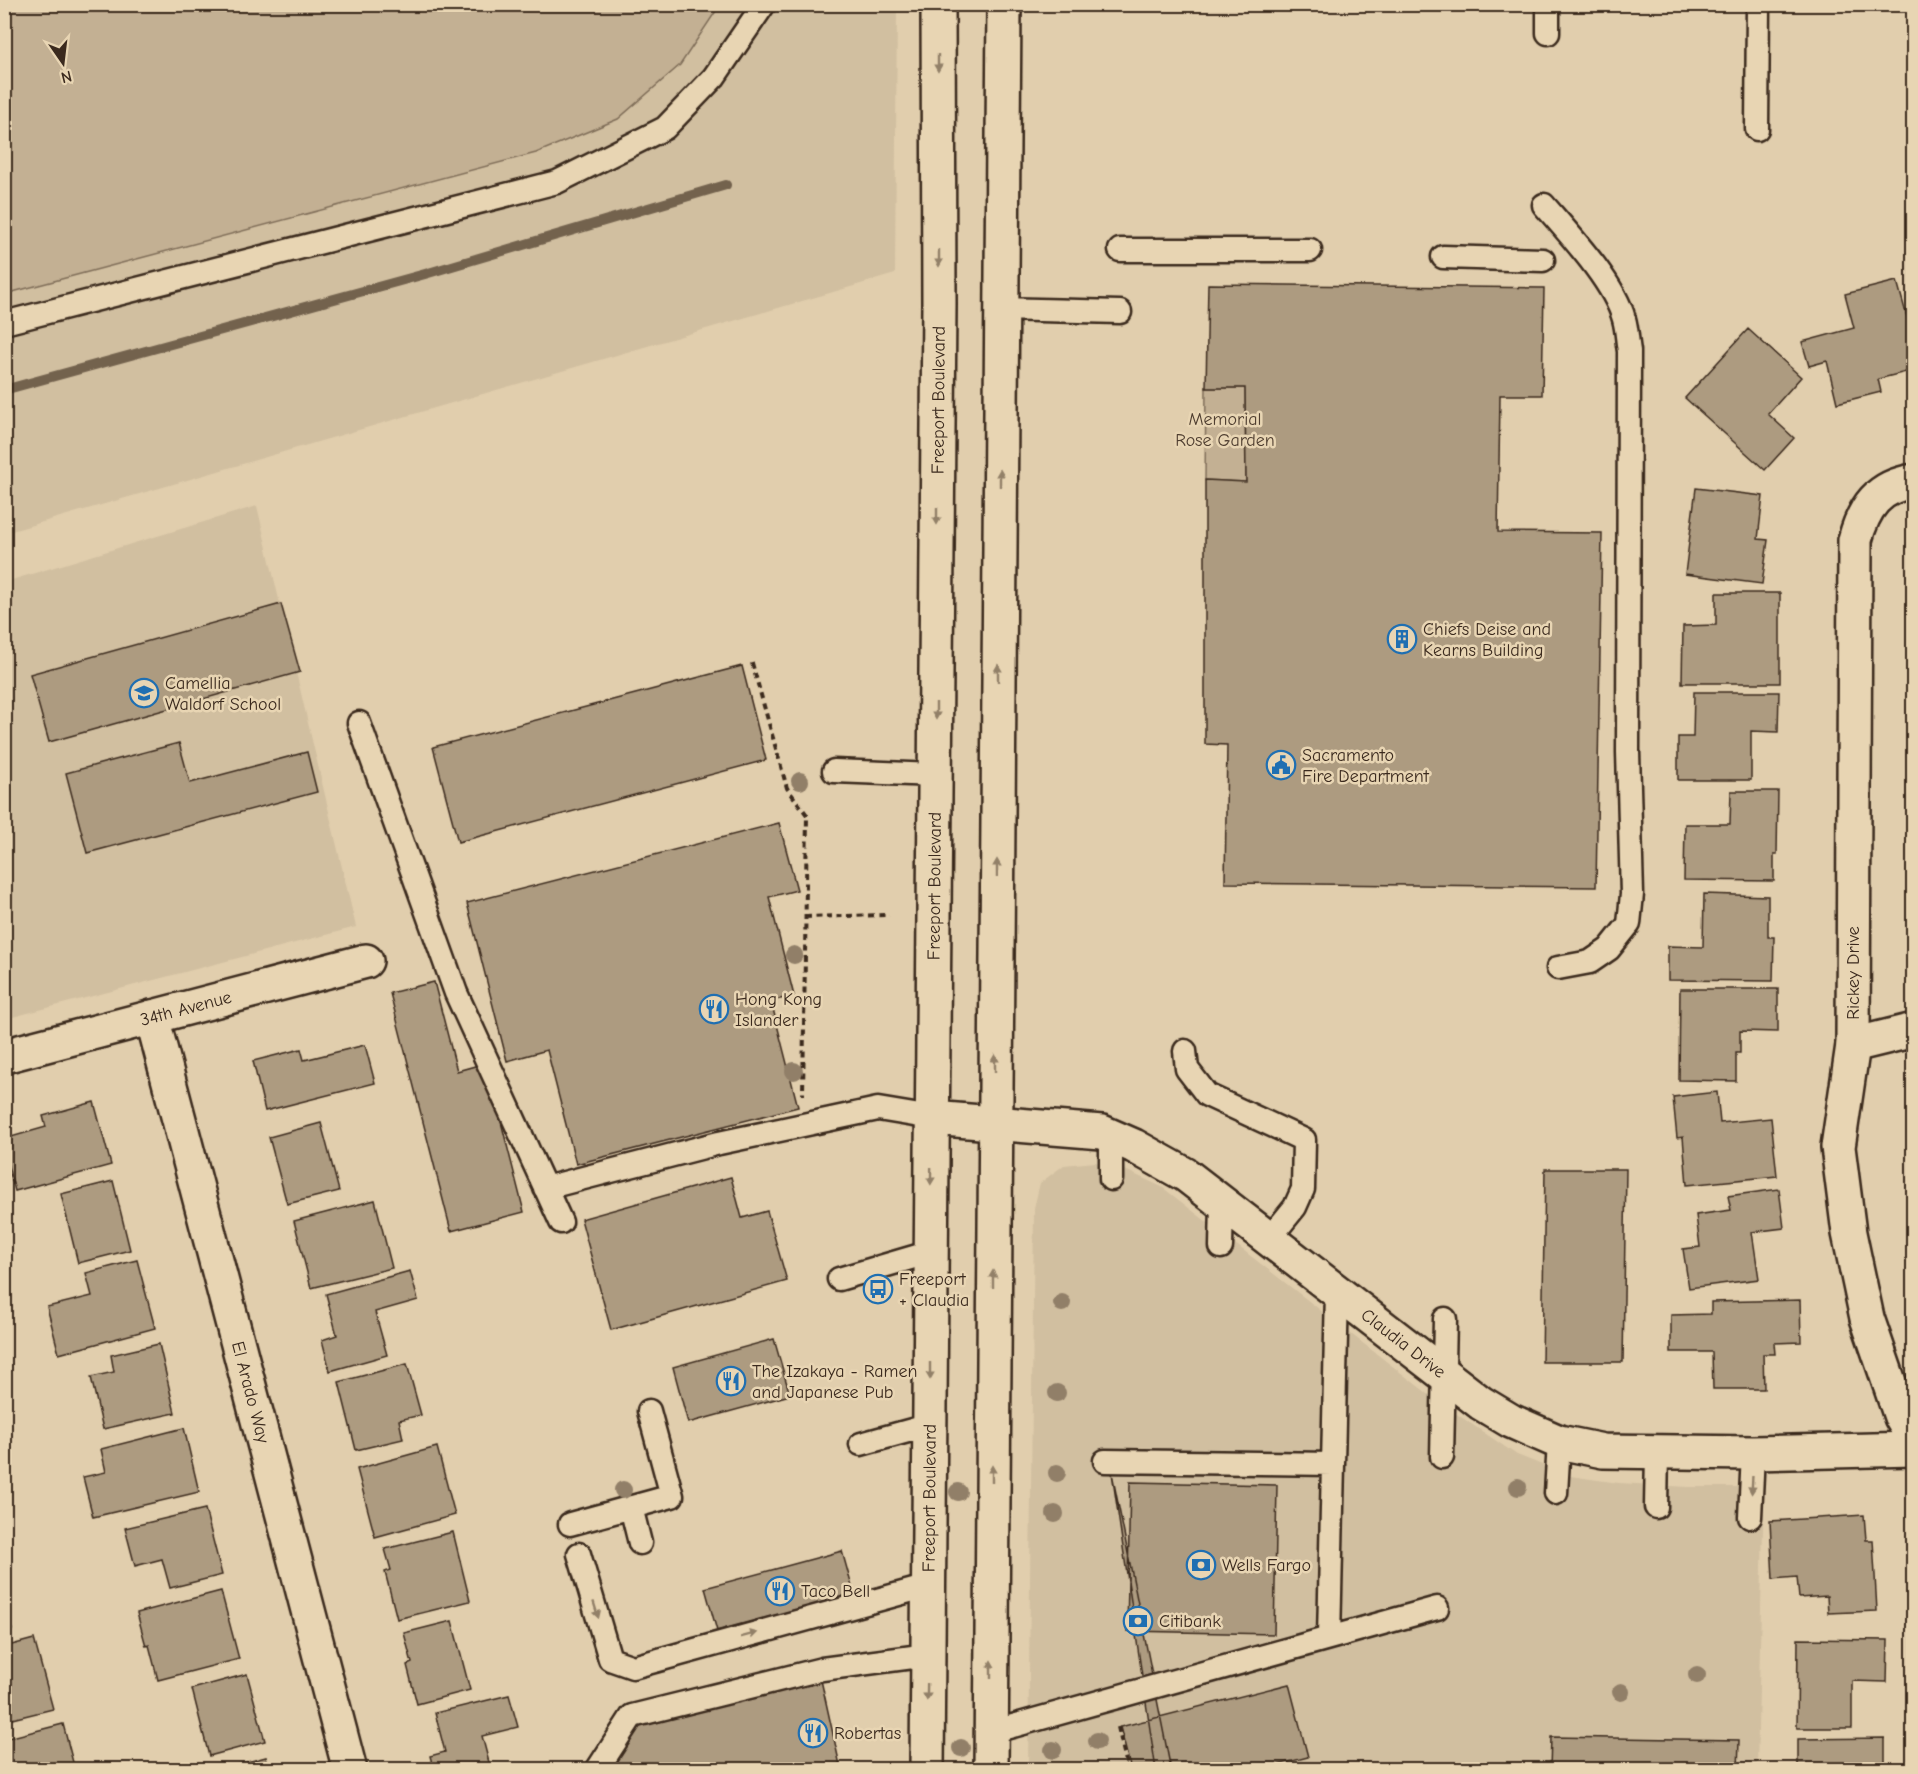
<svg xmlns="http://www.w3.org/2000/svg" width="1918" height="1774" font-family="'Comic Neue',sans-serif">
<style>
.built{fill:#d1bfa0}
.green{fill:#c3b093;stroke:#7f6d58;stroke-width:1.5}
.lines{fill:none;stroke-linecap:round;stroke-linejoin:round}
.stream{stroke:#73624e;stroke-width:10}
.building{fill:#ad9b80;stroke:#3b2a1e;stroke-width:1.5}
.service-casing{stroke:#3b2a1e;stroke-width:27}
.minor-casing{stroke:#3b2a1e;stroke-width:38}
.primary-casing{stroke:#3b2a1e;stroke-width:38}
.path{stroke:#3b2a1e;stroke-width:4;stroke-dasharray:6 4.5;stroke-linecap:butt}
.service{stroke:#e8d5b3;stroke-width:22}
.minor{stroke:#e8d5b3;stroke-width:33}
.primary{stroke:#e8d5b3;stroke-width:33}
.tree{fill:#917f68}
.oneway{fill:#928068}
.labels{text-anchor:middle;stroke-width:5;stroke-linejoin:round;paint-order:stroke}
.street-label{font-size:18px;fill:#3b2a1e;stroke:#e8d5b3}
.park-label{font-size:18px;fill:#4f3e30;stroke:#e8d5b3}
.poi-label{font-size:18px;fill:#3b2a1e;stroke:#e8d5b3;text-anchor:start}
</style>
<rect width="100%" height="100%" fill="#e1cead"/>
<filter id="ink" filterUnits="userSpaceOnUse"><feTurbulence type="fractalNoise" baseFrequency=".0167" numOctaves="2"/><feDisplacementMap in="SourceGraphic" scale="12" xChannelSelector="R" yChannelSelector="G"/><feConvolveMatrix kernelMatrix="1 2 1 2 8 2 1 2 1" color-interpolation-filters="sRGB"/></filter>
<g filter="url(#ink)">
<path class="built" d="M5 5H897L895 274 5 533Z
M257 506 356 927 5 1019V582Z
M1095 1162 1123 1169 1162 1187 1436 1400 1517 1455 1570 1476 1619 1483 1689 1487H1764L1757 1769 1028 1770 1034 1208 1040 1183 1064 1165Z"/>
<path class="green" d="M5 4H720V5L680 65 618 119 536 153 5 294Z
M1206 388H1245L1246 482 1205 480Z"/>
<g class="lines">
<path class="stream" d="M4 390 425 274 726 185"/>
</g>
<path class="building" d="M1897 281 1914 342V370L1878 379 1881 392 1837 403 1827 361 1809 366 1802 342 1854 328 1845 294Z
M1208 284 1544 288 1542 395H1500L1498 532 1602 533 1596 887 1225 883 1227 745 1205 744V480L1246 482 1245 388H1206Z
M1748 329 1801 377 1768 414 1794 438 1765 470 1685 398Z
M1696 488 1763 496 1758 539 1768 540 1762 584 1685 574Z
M1716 593H1780V683H1682L1683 626 1716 625Z
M281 604 300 672 49 742 30 674Z
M742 666 766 760 458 842 433 747Z
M1694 692H1779L1778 732 1751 731V780H1678V737H1693Z
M179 743 190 783 307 752 317 792 87 853 66 773Z
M1731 791H1778L1777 854H1774V881L1684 880 1685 824H1730Z
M779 823 797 890 769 897 794 996 771 1001 798 1107 576 1164 547 1050 507 1061 467 903Z
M1704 894 1768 896V937H1774L1773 981 1668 980V946L1703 947Z
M434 982 457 1071 486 1063 524 1212 451 1231 390 993Z
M1680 989H1778V1032L1740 1031V1053H1736V1081L1679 1080Z
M365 1045 375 1083 265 1111 253 1061 301 1049 304 1060Z
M1717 1092 1720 1123 1771 1118 1777 1176 1687 1185 1683 1137 1677 1138 1673 1097Z
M94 1102 111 1165 15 1191 4 1152V1139L46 1127 43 1116Z
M321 1123 339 1191 287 1204 269 1137Z
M1545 1169H1626L1623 1362H1542Z
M731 1177 742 1218 767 1211 787 1281 611 1330 581 1219Z
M113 1181 130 1250 78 1263 61 1194Z
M1779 1189 1784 1228 1752 1232 1759 1279 1689 1288 1683 1249 1700 1247 1696 1215 1731 1210 1728 1196Z
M375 1200 392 1268 311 1288 294 1221Z
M137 1260 155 1328 59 1354 47 1307 92 1296 86 1273Z
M410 1271 418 1300 375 1312 387 1355 330 1371 322 1340 337 1335 326 1294Z
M1800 1300 1801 1342 1774 1343 1775 1354H1763L1764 1389H1713L1712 1352H1671V1315L1711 1314V1302Z
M774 1339 790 1395 688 1423 673 1367Z
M159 1344 175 1413 103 1429 91 1377 114 1372 111 1355Z
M407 1364 421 1415 399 1420 403 1439 356 1450 339 1382Z
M184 1428 199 1492 93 1517 83 1477 106 1472 101 1449Z
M437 1447 455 1515 375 1537 357 1469Z
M1112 1473 1171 1770H1156Z
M1130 1482 1277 1485 1274 1634 1127 1631Z
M205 1509 222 1575 170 1588 162 1559 135 1566 125 1528Z
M1864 1515 1866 1540H1873L1877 1611 1828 1613 1827 1596 1799 1598 1797 1577 1773 1579 1770 1521Z
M453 1532 470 1601 397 1619 385 1572 391 1570 385 1549Z
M842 1551 854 1594 717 1631 705 1588Z
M221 1591 239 1659 158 1680 149 1645 146 1646 137 1613Z
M4 1600 12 1630 4 1632Z
M452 1621 470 1690 417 1704 407 1665 412 1663 404 1633Z
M34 1639 53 1709 4 1721V1647Z
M1798 1639 1888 1640 1887 1682 1852 1681V1728H1797Z
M247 1674 265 1741 209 1756 192 1689Z
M821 1680 841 1770H612L631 1729Z
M1289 1684 1308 1757 1258 1770H1131L1120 1727Z
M509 1695 518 1727 482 1736 491 1770H434L430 1756 445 1752 435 1713Z
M63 1724 75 1770H4V1739Z
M1551 1737 1739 1740 1738 1770H1550Z
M1885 1738V1770H1798V1739Z
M266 1757 269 1770H217Z"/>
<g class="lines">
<g class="service-casing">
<path id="service" d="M1548 4V33
M1757 129 1758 4
M1544 205C1569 234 1614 282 1624 319 1627 329 1627 340 1629 351L1628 752 1632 894 1629 924 1609 949 1590 962 1558 968
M1120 250H1310
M1443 257 1543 260
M1001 309 1120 312
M4 323 557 182 665 128 714 77 764 4
M359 723 456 993 561 1222
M834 771 935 775
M1185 1051 1187 1069 1207 1095 1304 1140 1303 1189 1295 1207 1269 1239
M1111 1179V1136
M545 1188 719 1143 878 1109 932 1118
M1221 1247 1222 1202
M839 1279 931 1252
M861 1444 930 1425
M1442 1457 1445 1319
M1105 1461 1333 1464
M1556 1493 1559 1442
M631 1507 640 1543
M1656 1507 1657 1451
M1750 1517 1753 1453
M570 1524 672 1496 649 1411
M579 1554 610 1659 633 1667 928 1586
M1329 1638 1337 1291
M991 1732 1437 1608
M597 1770 632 1716 822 1669 928 1655"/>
</g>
<g class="minor-casing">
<g id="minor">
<path d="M1914 481C1878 486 1864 507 1855 540L1853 1045 1838 1147 1849 1233 1867 1318 1901 1417 1914 1439"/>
<path id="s1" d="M152 1017 350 1770"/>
<path d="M1853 1045 1914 1030"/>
<path id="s2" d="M4 1056 366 961"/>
<path id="s3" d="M932 1118 1102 1132 1134 1146 1186 1175 1481 1403 1511 1421 1559 1442 1603 1451 1753 1453 1914 1449"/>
</g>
</g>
<g class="primary-casing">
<g id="primary">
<path id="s4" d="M927 1770 939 304 938 4"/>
<path d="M991 1770 1004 4"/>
</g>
</g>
<path class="path" d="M752 663 787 788 807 815 803 1095
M805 917 889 915
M1118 1727 1128 1770"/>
<use href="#service" class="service"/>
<use href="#minor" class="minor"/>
<use href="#primary" class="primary"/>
</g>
<g class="tree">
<circle cx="800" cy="781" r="9"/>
<circle cx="794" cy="955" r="9"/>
<circle cx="794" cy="1071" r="9"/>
<circle cx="1062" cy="1303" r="9"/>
<circle cx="1057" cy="1393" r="9"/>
<circle cx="1057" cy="1473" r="9"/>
<circle cx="1518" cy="1487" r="9"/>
<circle cx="623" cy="1490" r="9"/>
<circle cx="958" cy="1492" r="9"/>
<circle cx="1055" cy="1514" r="9"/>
<circle cx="1697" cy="1675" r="9"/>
<circle cx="1621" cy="1692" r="9"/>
<circle cx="1097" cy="1741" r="9"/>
<circle cx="961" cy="1748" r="9"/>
<circle cx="1053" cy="1750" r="9"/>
</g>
<defs><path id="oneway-solid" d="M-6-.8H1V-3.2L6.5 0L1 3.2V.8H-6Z" transform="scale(1.5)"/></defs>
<g class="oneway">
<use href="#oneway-solid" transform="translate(938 63) rotate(90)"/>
<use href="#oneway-solid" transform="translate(939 258) rotate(90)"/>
<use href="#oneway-solid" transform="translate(1000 478) rotate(-90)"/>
<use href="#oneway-solid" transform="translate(937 516) rotate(90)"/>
<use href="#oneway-solid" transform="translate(998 673) rotate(-90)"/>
<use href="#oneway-solid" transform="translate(936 711) rotate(90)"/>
<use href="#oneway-solid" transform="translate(997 868) rotate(-90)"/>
<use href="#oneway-solid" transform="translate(995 1063) rotate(-90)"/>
<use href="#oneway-solid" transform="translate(931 1176) rotate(91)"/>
<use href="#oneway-solid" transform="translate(993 1279) rotate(-90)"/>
<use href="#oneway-solid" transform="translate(930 1371) rotate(90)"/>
<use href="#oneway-solid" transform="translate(992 1474) rotate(-90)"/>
<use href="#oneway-solid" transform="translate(1752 1485) rotate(93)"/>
<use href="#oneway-solid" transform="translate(596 1610) rotate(73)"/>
<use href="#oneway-solid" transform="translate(749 1635) rotate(-15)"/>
<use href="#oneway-solid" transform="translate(991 1669) rotate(-90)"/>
<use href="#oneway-solid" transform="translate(927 1692) rotate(91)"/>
</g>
</g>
<defs>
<g id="building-ring" transform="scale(1.5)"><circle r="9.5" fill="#e8d5b3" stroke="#1f6fb2" stroke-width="1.5"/><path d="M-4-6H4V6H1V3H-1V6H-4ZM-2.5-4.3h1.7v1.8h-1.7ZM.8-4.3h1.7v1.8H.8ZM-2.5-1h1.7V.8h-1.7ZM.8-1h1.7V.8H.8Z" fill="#1f6fb2"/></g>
<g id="school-ring" transform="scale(1.5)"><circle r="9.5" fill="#e8d5b3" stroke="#1f6fb2" stroke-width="1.5"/><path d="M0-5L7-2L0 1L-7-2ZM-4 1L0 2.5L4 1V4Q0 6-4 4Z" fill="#1f6fb2"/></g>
<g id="civic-ring" transform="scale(1.5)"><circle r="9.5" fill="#e8d5b3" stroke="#1f6fb2" stroke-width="1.5"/><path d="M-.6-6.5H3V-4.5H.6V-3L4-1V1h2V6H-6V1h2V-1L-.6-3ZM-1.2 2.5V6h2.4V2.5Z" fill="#1f6fb2"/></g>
<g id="restaurant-ring" transform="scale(1.5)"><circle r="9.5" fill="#e8d5b3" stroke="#1f6fb2" stroke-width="1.5"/><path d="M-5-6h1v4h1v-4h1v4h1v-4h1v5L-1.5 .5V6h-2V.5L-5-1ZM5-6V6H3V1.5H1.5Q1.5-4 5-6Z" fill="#1f6fb2"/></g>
<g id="bus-ring" transform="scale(1.5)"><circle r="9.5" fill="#e8d5b3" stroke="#1f6fb2" stroke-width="1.5"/><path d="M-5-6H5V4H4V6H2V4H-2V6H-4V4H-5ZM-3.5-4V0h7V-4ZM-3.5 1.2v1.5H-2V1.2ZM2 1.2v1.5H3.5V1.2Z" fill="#1f6fb2"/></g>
<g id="bank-ring" transform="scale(1.5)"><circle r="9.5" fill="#e8d5b3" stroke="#1f6fb2" stroke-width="1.5"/><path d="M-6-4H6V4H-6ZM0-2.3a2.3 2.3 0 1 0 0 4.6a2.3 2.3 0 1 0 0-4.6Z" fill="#1f6fb2"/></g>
</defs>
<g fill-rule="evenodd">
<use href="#building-ring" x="1402" y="639"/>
<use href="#school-ring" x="144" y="693"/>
<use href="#civic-ring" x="1281" y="765"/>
<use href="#restaurant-ring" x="714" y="1009"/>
<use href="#bus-ring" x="878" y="1289"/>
<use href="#restaurant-ring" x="731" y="1381"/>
<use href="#bank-ring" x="1201" y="1565"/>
<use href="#restaurant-ring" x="780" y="1591"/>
<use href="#bank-ring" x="1138" y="1621"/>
<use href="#restaurant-ring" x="813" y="1733"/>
</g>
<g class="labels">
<g class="street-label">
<text dy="6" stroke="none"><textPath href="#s4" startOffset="1370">Freeport Boulevard</textPath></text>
<text dy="6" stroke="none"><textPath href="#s4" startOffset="884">Freeport Boulevard</textPath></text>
<text transform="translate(1853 973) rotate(-90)" y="6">Rickey Drive</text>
<text dy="6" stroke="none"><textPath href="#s2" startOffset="188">34th Avenue</textPath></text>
<text dy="6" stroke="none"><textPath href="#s3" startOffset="540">Claudia Drive</textPath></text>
<text dy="6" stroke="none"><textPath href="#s1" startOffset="388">El Arado Way</textPath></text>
<text dy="6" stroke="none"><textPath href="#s4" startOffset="272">Freeport Boulevard</textPath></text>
</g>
<g class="park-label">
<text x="1225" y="425">Memorial<tspan x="1225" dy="21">Rose Garden</tspan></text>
</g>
<g class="poi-label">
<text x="1423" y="635">Chiefs Deise and<tspan x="1423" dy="21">Kearns Building</tspan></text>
<text x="165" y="689">Camellia<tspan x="165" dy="21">Waldorf School</tspan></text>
<text x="1302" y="761">Sacramento<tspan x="1302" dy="21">Fire Department</tspan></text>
<text x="735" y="1005">Hong Kong<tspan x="735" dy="21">Islander</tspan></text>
<text x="899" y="1285">Freeport<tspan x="899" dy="21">+ Claudia</tspan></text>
<text x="752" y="1377">The Izakaya - Ramen<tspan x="752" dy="21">and Japanese Pub</tspan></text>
<text x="1222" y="1571">Wells Fargo</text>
<text x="801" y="1597">Taco Bell</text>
<text x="1159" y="1627">Citibank</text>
<text x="834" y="1739">Robertas</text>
</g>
</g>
<rect width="1918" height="1774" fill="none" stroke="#e8d5b3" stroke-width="24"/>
<rect x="12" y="12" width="1894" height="1750" fill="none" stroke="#3b2a1e" stroke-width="2" filter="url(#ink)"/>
<g transform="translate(63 63) rotate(166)" stroke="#e8d5b3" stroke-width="4.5" paint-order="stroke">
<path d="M0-4.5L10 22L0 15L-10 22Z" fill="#3b2a1e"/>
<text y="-9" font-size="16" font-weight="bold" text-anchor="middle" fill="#3b2a1e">N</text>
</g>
</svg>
